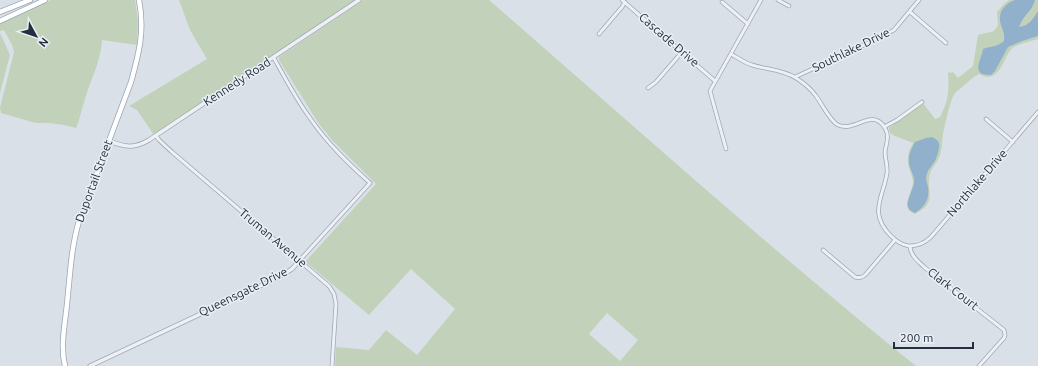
<svg xmlns="http://www.w3.org/2000/svg" width="1038" height="366" font-family="Ubuntu,sans-serif">
<style>
.green{fill:#c2d2ba;fill-rule:evenodd}
.water{fill:#90b0cc}
.lines{fill:none;stroke-linecap:round;stroke-linejoin:round}
.minor-casing{stroke:#9fa7b1;stroke-width:4.5}
.tertiary-casing{stroke:#9fa7b1;stroke-width:5}
.primary-casing{stroke:#98a5b4;stroke-width:6}
.minor{stroke:#edf0f5;stroke-width:3}
.tertiary{stroke:#edf0f5;stroke-width:3.5}
.primary{stroke:#fff;stroke-width:4.5}
.labels{text-anchor:middle;stroke-width:3;stroke-linejoin:round;paint-order:stroke}
.street-label{font-size:12px;fill:#232e3e;stroke:#e9eff5}
</style>
<rect width="100%" height="100%" fill="#dae0e7"/>
<path class="green" d="M51 0H135L138 21 137 45 102 40C101 61 91 79 85 99 82 108 80 117 77 126L76 128 64 125 49 123H37L32 122 1 113 0 108 14 52 12 45 4 30 0 31V24Z
M179 0H355L154 135 137 110 129 106 207 59 190 30Z
M363 0H489C631 123 770 249 916 366H335L336 347 369 350 386 330 417 355 455 309 411 269 369 315 307 263 306 261 376 184 333 141 319 124 279 60V57ZM607 313 638 340 620 361 589 334Z
M1009 0H1038V39C1031 41 1019 44 1014 47 1009 50 1007 56 1005 60 999 72 992 82 979 74 970 79 967 83 960 89 958 90 956 92 955 93 950 100 945 125 943 134 942 141 942 149 940 155 938 162 932 167 930 174 925 191 939 202 915 214 911 212 907 210 907 205 907 200 912 189 913 183 913 178 911 175 910 170 906 160 908 152 913 143L895 136 890 133 889 128 923 103 935 119 940 117C949 99 949 92 948 72L951 73 953 72 958 78 973 66 978 35 994 31 998 25 997 12 1003 5Z
M0 33 10 55 0 93Z"/>
<path class="water" d="M1015 0H1035C1032 12 1023 15 1019 27 1029 26 1033 19 1038 11V36L1022 41 1008 47 995 71 991 75C970 76 981 61 983 49 991 46 997 47 1004 41 1005 34 1003 31 1001 25 997 13 1004 4 1015 0Z
M932 137C934 138 938 140 939 143 940 148 937 157 935 161 932 166 928 169 927 174 925 179 927 182 928 187 930 198 925 207 915 213 912 212 909 210 908 207 906 201 913 190 914 183 915 177 912 174 910 168 907 158 910 151 915 142L926 138Z"/>
<g class="lines">
<g class="minor-casing">
<path id="minor" d="M622 0 715 81
M778 0 789 6
M722 2 748 24
M910 12 946 43
M599 34 622 7 625 2
M731 54C738 58 745 63 752 65 768 70 781 69 796 78 804 83 811 89 816 96 822 104 830 121 838 125 855 133 872 107 885 128 890 136 886 144 885 152 885 159 888 166 887 173 883 198 868 213 891 236 896 241 902 245 909 246 917 246 925 243 931 237L1038 112
M274 58C285 78 296 99 310 118 327 143 348 163 370 183L300 260
M795 77 854 50 894 30 919 0
M648 88 656 82 682 52
M986 119 1013 142
M884 127 897 120 922 102
M156 136 159 140 172 152 329 286 334 294 336 304 332 366
M726 149 710 91 761 0
M910 246C910 255 918 261 924 267L1004 330 1005 335 1004 338 979 366
M823 250 855 277C860 278 862 278 866 274L895 240"/>
</g>
<g class="tertiary-casing">
<path id="tertiary" d="M109 141C125 147 134 149 149 140L359 0
M90 366 275 279 292 269 300 260"/>
</g>
<g class="primary-casing">
<path id="primary" d="M0 12 30 0
M0 21 45 0
M65 366C60 346 65 324 67 304 70 276 71 248 79 221L131 82C139 53 145 31 139 0"/>
</g>
<use href="#minor" class="minor"/>
<use href="#tertiary" class="tertiary"/>
<use href="#primary" class="primary"/>
</g>
<g class="labels">
<g class="street-label">
<text transform="translate(669 40) rotate(41)" y="4">Cascade Drive</text>
<text transform="translate(851 50) rotate(-26)" y="4">Southlake Drive</text>
<text transform="translate(237 82) rotate(-33)" y="4">Kennedy Road</text>
<text transform="translate(94 181) rotate(-70)" y="4">Duportail Street</text>
<text transform="translate(977 183) rotate(-49)" y="4">Northlake Drive</text>
<text transform="translate(273 238) rotate(40)" y="4">Truman Avenue</text>
<text transform="translate(953 289) rotate(38)" y="4">Clark Court</text>
<text transform="translate(243 292) rotate(-26)" y="4">Queensgate Drive</text>
</g>
</g>
<g transform="translate(36 36) rotate(130)" stroke="#e9eff5" stroke-width="3" paint-order="stroke">
<path d="M0-3L7 15L0 10L-7 15Z" fill="#232e3e"/>
<text y="-6" font-size="11" font-weight="bold" text-anchor="middle" fill="#232e3e">N</text>
</g>
<path d="M894 342v6h79v-6" fill="none" stroke="#232e3e" stroke-width="2"/>
<text x="900" y="342" font-size="12" fill="#232e3e" stroke="#e9eff5" stroke-width="3" paint-order="stroke">200 m</text>
</svg>
